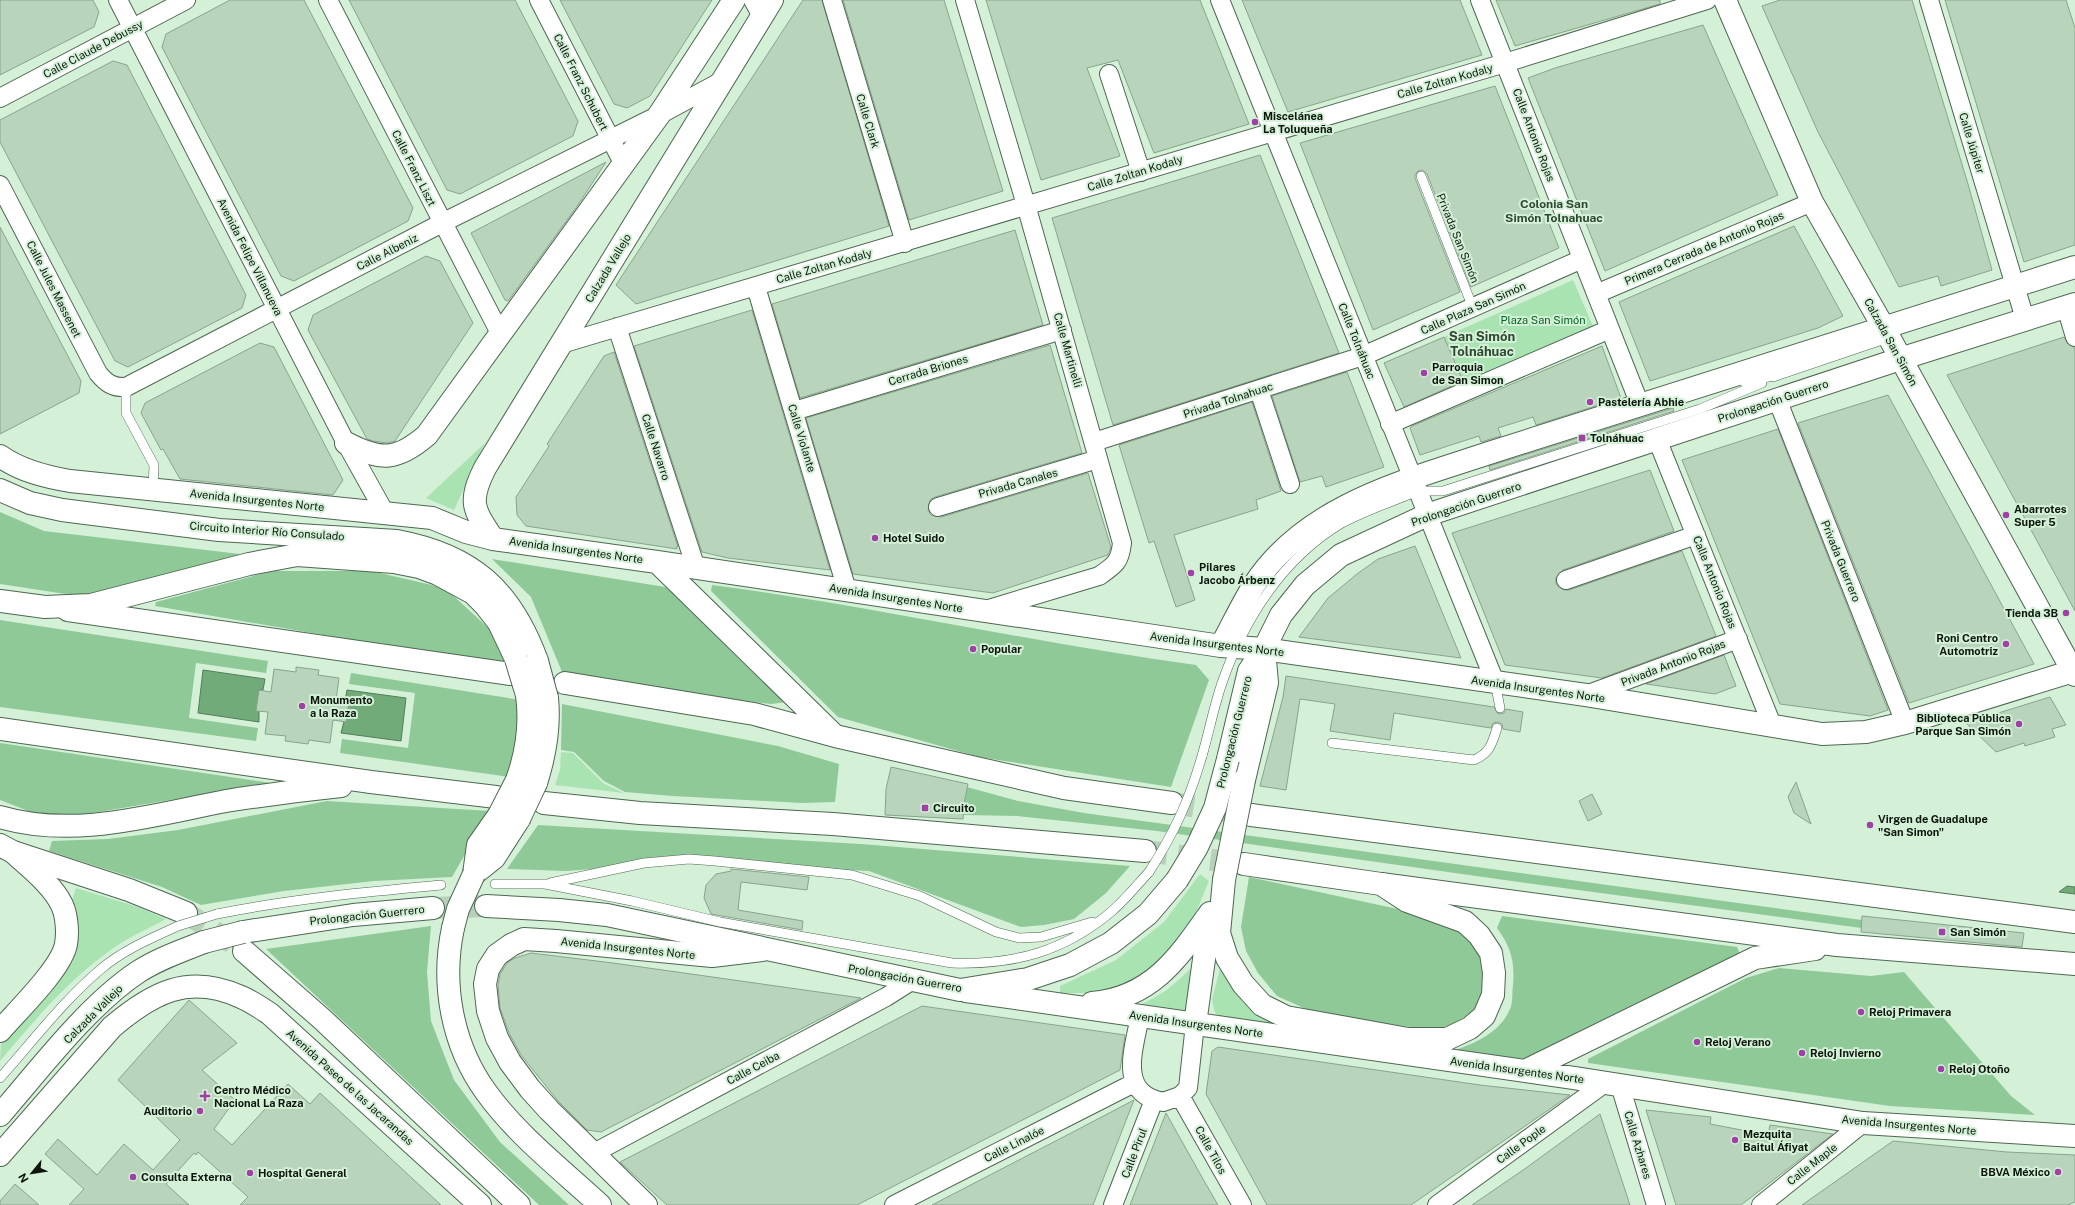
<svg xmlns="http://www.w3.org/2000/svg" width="2075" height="1205" font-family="'Public Sans',sans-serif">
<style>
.green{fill:#aae3b2}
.forest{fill:#8ec997}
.water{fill:#71ab7a;stroke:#537e59}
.building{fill:#b8d4bb;stroke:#89a48c}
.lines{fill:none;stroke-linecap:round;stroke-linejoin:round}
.secondary-tunnel{stroke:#b6d0ba;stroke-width:22;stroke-dasharray:22 11;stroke-linecap:butt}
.primary-tunnel{stroke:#b6d0ba;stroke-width:22;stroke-dasharray:22 11;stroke-linecap:butt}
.highway-tunnel{stroke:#b6d0ba;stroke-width:22;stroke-dasharray:22 11;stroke-linecap:butt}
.lane-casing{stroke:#4e6751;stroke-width:10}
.street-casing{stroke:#4e6751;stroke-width:20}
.secondary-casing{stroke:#4e6751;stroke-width:24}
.primary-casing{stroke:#4e6751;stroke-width:24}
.highway-casing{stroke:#4e6751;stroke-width:24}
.lane{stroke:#fff;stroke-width:9}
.street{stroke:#fff;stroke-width:18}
.secondary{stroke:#fff;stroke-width:22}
.primary{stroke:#fff;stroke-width:22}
.highway{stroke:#fff;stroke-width:22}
.lane-bridge-casing{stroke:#4e6751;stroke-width:10;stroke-linecap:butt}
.primary-bridge-casing{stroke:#4e6751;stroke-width:24;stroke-linecap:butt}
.highway-bridge-casing{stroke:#4e6751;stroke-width:24;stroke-linecap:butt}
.lane-bridge{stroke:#fff;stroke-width:9}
.primary-bridge{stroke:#fff;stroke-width:22}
.highway-bridge{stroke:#fff;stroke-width:22}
.poi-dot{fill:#a03fa6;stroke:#d4f1d8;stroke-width:1.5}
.labels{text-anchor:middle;stroke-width:4;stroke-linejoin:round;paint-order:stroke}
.street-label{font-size:11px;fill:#0c160d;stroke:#d4f1d8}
.poi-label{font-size:11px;font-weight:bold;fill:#0c160d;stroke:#d4f1d8;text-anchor:start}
.park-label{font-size:11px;fill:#056528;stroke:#d4f1d8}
.neighbourhood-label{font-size:12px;font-weight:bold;fill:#2f4732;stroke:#d4f1d8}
.quarter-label{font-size:13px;font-weight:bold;fill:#2f4732;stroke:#d4f1d8}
</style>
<rect width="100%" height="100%" fill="#d4f1d8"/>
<path class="green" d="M1573 280 1593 326 1463 382 1444 337Z
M485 443 454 510 426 498Z
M561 752 573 753 603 783 624 793 555 785 560 770Z
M1200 874 1209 881 1195 915 1171 956 1122 988 1090 993H1060V986L1116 960 1164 922Z
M76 888 138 907 166 919C148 929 129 937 112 949 68 980 35 1020 0 1061L1 1043 72 963 78 939V925L72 900Z
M1192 967 1187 1011 1178 1017 1134 1007C1160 997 1173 986 1192 967Z
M1220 968 1300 1032 1227 1023 1215 1013 1212 1000Z"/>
<path class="forest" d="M0 512 44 531 240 554 133 588 92 598 0 584Z
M492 559 665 587 680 593 787 702 771 704 570 679 562 672 531 597Z
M272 571H371L445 588 496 635 509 667 155 606 156 602Z
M712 585C874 606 1034 643 1196 665L1209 680 1171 787 979 757 838 717 711 591Z
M0 620 268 661 266 673 196 663 189 718 258 728 256 741 0 707Z
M351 673 521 700 522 727 510 777 340 753 342 739 408 748 415 693 349 684Z
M562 704 778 746 839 764 835 802 802 803 673 796 625 792 604 781 574 752 561 750Z
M0 743 271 783 75 816 31 812 0 800Z
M967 787 1018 801 1084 813 1862 920 1861 928 1526 883 1157 831 1017 816 963 815 912 788Z
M327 801 490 811 452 877 374 881 284 891 201 905 162 887 49 851 52 841 108 839 178 830Z
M538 825 861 844 1130 866 1106 893 1074 919 1044 925 1021 927 869 871 684 862 566 871 507 869Z
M1249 877 1421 914 1455 927 1476 946 1485 971V990L1474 1010 1454 1024 1433 1030 1317 1014 1277 996 1258 973 1246 951 1241 927Z
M1502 916 1737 947 1741 956 1526 1059 1452 1051C1474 1044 1500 1033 1510 1009 1513 1003 1512 992 1513 985 1515 962 1511 947 1497 928Z
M431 926 427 972 431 1021 454 1080 500 1142 569 1205H539L266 949Z
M1779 968 1871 976 1904 972 2011 1096 2035 1115 1890 1106 1588 1063V1059L1746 978Z"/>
<path class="water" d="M203 670 265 679 263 690H259V722L198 713Z
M347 690 406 698 401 741 341 733 349 702 345 701Z
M2067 886 2075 887V894L2059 892Z"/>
<path class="building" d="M0 0H93L99 12 94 27 0 75Z
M230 0H304L413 208 408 221 294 281 281 276 162 47 166 34Z
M349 0H515L578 121 573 136 460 194 447 190Z
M560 0H712L650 96 627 108 614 104Z
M803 0H822L889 226 636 304 616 285Z
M843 0H944L1003 191 909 220Z
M986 0H1200L1249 124 1154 153 1118 60 1087 68 1120 156 1041 180Z
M1242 0H1460L1482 55 1288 112Z
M1496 0H1660V4L1515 46Z
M1780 0H1912L1968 184 1992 270 1941 286 1938 276 1899 287 1818 132 1762 6Z
M1945 0H2066L2075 28V245L2024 262Z
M1703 25 1778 195 1605 271 1528 78 1555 68Z
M113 61 127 65 246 295 242 308 128 367 115 361 0 142V120Z
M1495 86 1559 248 1471 287 1427 174 1422 170 1418 171 1415 175V178L1460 292 1373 330 1300 143Z
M1260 155 1339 353 1113 425 1052 218Z
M606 162 578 205 508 301 505 300 471 233Z
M1794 226 1843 316 1818 328 1650 381 1619 302Z
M0 227 81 381 79 393 0 434Z
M1015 230 1043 325 800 398 772 304Z
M426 256 440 261 473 323 395 441 387 443 373 441 367 439 308 330 313 315Z
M752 310 830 570 728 558 702 552 634 346Z
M1444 337 1463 381 1404 407 1384 363Z
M2064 337 2068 344 2074 347 2075 351V611L1947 375Z
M260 343 274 347 343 480 333 495 180 479 163 449 161 450 141 413 145 403Z
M1050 345 1082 453 935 497 930 500 928 510 931 515 941 517 1088 473 1111 547 1108 555 993 593 853 574 806 418Z
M1602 346 1621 398 1536 425 1533 417 1498 428 1501 436 1481 442 1479 436 1420 455 1410 428 1412 426Z
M614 352 678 547H676L677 549 526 526 517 515 516 497 549 446 547 444 604 356Z
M1347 372 1384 467 1326 487 1322 476 1300 482 1272 396Z
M1888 395 2034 664 1909 703 1798 423Z
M1252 402 1281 491 1256 500 1258 509 1174 535 1195 600 1176 607 1154 541 1149 543 1119 445Z
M1673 408 1674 411 1490 470 1489 466Z
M1778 429 1888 710 1870 716 1780 704 1682 460Z
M1650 470 1674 531 1563 570 1556 578V584L1564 590H1569L1682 551 1716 636 1602 678 1505 665 1452 533Z
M1415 546 1461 658 1299 637 1328 598 1357 574 1378 559Z
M1724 655 1736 686 1715 694 1646 684Z
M296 667 319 670 318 675 339 678 336 700 349 702 346 722 333 720 330 743 309 740 308 744 285 741 286 736 265 734 268 712 256 711 259 690 271 692 274 669 296 672Z
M1286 676 1494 707 1498 714 1504 713 1506 709 1523 712 1520 732 1503 729 1502 724 1498 722 1493 723 1491 728 1394 713 1390 740 1330 731 1335 704 1300 699 1286 790 1260 786 1283 697Z
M2050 697 2066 725 2052 729 2055 737 2025 746 2024 743 1996 752 1966 723Z
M891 767 968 784 964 804 963 819 885 815 886 789Z
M1796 782 1811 824 1794 813 1788 797Z
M1592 794 1602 814 1588 821 1579 801Z
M731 869 809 877 807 890 741 882 738 910 803 921 802 930 711 914 704 898 706 885 716 874 731 871Z
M1862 916 2024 933 2022 947 1861 932Z
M531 953 613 963 861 998 601 1132 587 1130 558 1101 521 1055 509 1033 500 1008 498 985 500 974 508 962 515 958Z
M189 1000 237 1043 202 1070 235 1100 214 1129 232 1145 288 1084 310 1104 320 1093 441 1205H240L248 1197 198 1152 196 1155 194 1153 166 1184 189 1205H69L84 1189 45 1154 58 1139 97 1175 124 1144 153 1170 180 1140 118 1080Z
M922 1006 1125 1035 1120 1070 857 1205H667L620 1162Z
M1218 1047 1480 1085 1570 1095 1411 1205H1267L1206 1094 1212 1051Z
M1134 1100 1093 1205H932L1073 1132Z
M1646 1110 1711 1117 1710 1124 1768 1135 1770 1125 1833 1134 1741 1205H1676Z
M1166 1113 1203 1179 1218 1205H1130Z
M1600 1114 1630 1205H1472L1526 1168Z
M1893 1141 2007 1152 2075 1155V1202L2068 1205H1802Z
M15 1184 22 1190 39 1205H0V1201Z"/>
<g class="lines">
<path class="secondary-tunnel" d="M1172 803 1251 815"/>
<path class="primary-tunnel" d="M433 908 486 906"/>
<path class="highway-tunnel" d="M1145 851 1244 864
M186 913 237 946"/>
<g class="lane-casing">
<path id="lane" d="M1421 176 1473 308
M1773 377 1888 338
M1744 382 1778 375
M126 387V413L154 465 153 490
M1417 491H1443L1700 409 1762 383
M1495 682 1500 708
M1332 743 1474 760C1490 753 1492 744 1497 728
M1202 756C1209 732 1214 706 1222 683 1244 619 1283 558 1342 523 1359 514 1377 507 1395 500 1403 497 1412 494 1420 489
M550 883 644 863 689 859 715 861 852 875 920 896 996 932 1019 938 1041 937 1092 922
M495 884H545L632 901 720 922 952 963C1014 965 1063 952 1111 912 1125 900 1137 885 1149 872
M217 914C291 899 366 892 441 885
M0 1078C33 1041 63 1001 101 969 123 950 152 938 178 926"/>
</g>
<g class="street-casing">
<path id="street" d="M118 0 346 443 385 513
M328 0 501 335
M539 0 624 165
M753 0 762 16
M832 0 905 243
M965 0 1026 205 1122 543C1120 562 1115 565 1099 576L985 610
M1220 0 1495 682
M1480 0 1640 405
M1929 0 2025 319
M1109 74 1141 172
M0 98 186 0
M0 185 98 373C106 383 113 388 126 387L442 223 659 115 720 82
M756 287 847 590
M1596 294 1812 202
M2066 307 2075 337
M617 327 696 568
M561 344 1505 63 1707 0
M1259 390 1290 484
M1777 399 1905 723
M794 411 1062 330
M1390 424 1610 329
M1657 439 1772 725
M1094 442 1363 356 1582 259
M938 507 1098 459
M1566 580 1696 535
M1586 695 1738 639
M1140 1016C1134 1049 1117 1093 1163 1102L1180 1096 1188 1088 1195 1024
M1620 1085 1656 1205
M1180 1096 1242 1205
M592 1154 886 997 913 980
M894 1205 1134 1083
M1113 1205 1154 1100
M1437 1205 1605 1083
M1761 1205 1863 1123"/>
</g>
<g class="secondary-casing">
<path id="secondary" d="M1725 0 1812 202 1884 328 2075 675
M346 443C381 461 397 461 427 435L659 115 734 0
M0 456C21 471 46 477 70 481L432 518 466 532 493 539 657 562 1221 646 1264 649 1586 695 1822 734 1866 732 1905 723 2073 671
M493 539C473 509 468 502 485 468L772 0
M657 562 833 734
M68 610 511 674
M1221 646C1232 626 1242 604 1254 585 1306 505 1405 481 1489 453L2075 267
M565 683 754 714 835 736 1064 788 1172 803
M1251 815 2075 922
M1381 884 1837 945 2075 964
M966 991 1574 1078 1863 1123 2075 1136
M1092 1003C1152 998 1179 957 1210 913
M1195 1024 1210 916
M1525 1071 1755 958 1815 949
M0 1155 112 1027C152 993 188 973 241 997 251 1001 261 1008 270 1014L480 1205
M646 1205 549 1110 530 1089 510 1062 497 1038 488 1011 485 984 488 969 497 955 511 945 524 939 556 941 712 956 762 950"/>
</g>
<g class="primary-casing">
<path id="primary" d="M1228 759 1249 671 1264 649 1281 615 1305 585 1341 555 1427 515 1900 359 2075 304
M486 906 559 910 607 915 960 990 1028 979 1070 965 1111 943 1148 914 1177 880
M243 932 353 915 433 908
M0 1031C17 1011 62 968 66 944 68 933 67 916 62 905 52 884 29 867 13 852
M0 1115C39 1070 88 1005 138 972 158 959 181 951 204 942"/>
</g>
<g class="highway-casing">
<path id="highway" d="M0 490 30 503 62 510 219 530 397 541C472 555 511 590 537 661
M0 601 45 607 91 605 249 564 297 555 394 562 419 567 438 574 473 593 485 605 499 623 516 659
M0 729 371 782 496 797
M517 780C527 752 531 725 527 695
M1244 780 1267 683 1264 649
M536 783C545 755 550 728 547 698
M544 803 640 813 833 824 1145 851
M0 817C75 839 152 815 226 801 264 795 302 790 341 786
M0 845 13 852 129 890 186 913
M474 874 494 858 519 819
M474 874 478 845 499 815
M1224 880 1219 933 1227 958 1243 984 1262 1005 1286 1017 1408 1039H1447L1470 1028 1484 1016 1493 995 1494 973 1491 953 1479 935 1465 922 1407 901 1381 884 1244 864
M453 928C441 984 452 1045 486 1092 517 1135 561 1169 600 1205
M244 951 322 1019 519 1205"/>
</g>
<use href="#lane" class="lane"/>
<use href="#street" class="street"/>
<use href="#secondary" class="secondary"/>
<use href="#primary" class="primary"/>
<use href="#highway" class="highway"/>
<g class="lane-bridge-casing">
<path id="lane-bridge" d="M1149 872C1174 833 1189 801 1202 756
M178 926 217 914"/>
</g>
<g class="primary-bridge-casing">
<path id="primary-bridge" d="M1177 880 1197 847 1215 808 1228 759
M204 942 243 932"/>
</g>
<g class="highway-bridge-casing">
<path id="highway-bridge" d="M516 659 527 695
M537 661 547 698
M499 815 517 780
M519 819 536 783
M1224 880 1244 780
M453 928 458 909 474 874"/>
</g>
<use href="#lane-bridge" class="lane-bridge"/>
<use href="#primary-bridge" class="primary-bridge"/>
<use href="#highway-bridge" class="highway-bridge"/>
</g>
<g class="poi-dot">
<circle cx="1255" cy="122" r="4"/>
<circle cx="1424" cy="373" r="4"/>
<circle cx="1590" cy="402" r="4"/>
<rect x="1578" y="434" width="8" height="8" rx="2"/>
<circle cx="2006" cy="515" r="4"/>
<circle cx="875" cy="538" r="4"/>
<circle cx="1191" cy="573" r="4"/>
<circle cx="2066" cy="613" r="4"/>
<circle cx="2006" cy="644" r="4"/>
<circle cx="973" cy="649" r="4"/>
<circle cx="302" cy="706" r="4"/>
<circle cx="2019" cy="724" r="4"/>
<rect x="921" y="804" width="8" height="8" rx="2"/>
<circle cx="1870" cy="825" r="4"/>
<rect x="1938" y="928" width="8" height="8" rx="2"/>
<circle cx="1861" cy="1012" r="4"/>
<circle cx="1697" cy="1042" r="4"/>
<circle cx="1802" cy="1053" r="4"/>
<circle cx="1941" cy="1069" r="4"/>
<path d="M203 1090h4v4h4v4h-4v4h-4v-4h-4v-4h4z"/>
<circle cx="200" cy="1111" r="4"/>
<circle cx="1735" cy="1140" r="4"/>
<circle cx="2058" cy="1172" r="4"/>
<circle cx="250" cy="1173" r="4"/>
<circle cx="133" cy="1177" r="4"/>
</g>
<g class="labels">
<g class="street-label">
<text transform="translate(93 49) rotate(-28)" y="4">Calle Claude Debussy</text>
<text transform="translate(1445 81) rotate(-16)" y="4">Calle Zoltan Kodaly</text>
<text transform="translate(581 82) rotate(63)" y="4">Calle Franz Schubert</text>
<text transform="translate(868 121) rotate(73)" y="4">Calle Clark</text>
<text transform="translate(1534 135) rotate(69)" y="4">Calle Antonio Rojas</text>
<text transform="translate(1972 143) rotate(73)" y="4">Calle Júpiter</text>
<text transform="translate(414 168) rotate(63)" y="4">Calle Franz Liszt</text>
<text transform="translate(1135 173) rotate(-17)" y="4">Calle Zoltan Kodaly</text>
<text transform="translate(1458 238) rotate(68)" y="4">Privada San Simón</text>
<text transform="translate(1704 248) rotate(-23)" y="4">Primera Cerrada de Antonio Rojas</text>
<text transform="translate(387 252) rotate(-27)" y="4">Calle Albeniz</text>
<text transform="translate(250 257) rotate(63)" y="4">Avenida Felipe Villanueva</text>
<text transform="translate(824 266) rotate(-16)" y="4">Calle Zoltan Kodaly</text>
<text transform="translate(608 268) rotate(-59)" y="4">Calzada Vallejo</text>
<text transform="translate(54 289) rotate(63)" y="4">Calle Jules Massenet</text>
<text transform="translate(1473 308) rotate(-24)" y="4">Calle Plaza San Simón</text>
<text transform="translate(1357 341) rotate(68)" y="4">Calle Tolnáhuac</text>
<text transform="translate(1891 342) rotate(61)" y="4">Calzada San Simón</text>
<text transform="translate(1068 350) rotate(74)" y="4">Calle Martinelli</text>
<text transform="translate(928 370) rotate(-17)" y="4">Cerrada Briones</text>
<text transform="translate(1228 400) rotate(-18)" y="4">Privada Tolnahuac</text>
<text transform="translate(1773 401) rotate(-18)" y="4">Prolongación Guerrero</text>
<text transform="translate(802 438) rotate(73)" y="4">Calle Violante</text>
<text transform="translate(656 447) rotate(72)" y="4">Calle Navarro</text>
<text transform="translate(1018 483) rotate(-16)" y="4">Privada Canales</text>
<text transform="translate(257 500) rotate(6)" y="4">Avenida Insurgentes Norte</text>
<text transform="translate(1466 504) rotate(-19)" y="4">Prolongación Guerrero</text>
<text transform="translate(267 531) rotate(4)" y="4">Circuito Interior Río Consulado</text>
<text transform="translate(576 550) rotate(8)" y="4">Avenida Insurgentes Norte</text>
<text transform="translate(1841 561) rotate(68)" y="4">Privada Guerrero</text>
<text transform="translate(1715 582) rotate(68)" y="4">Calle Antonio Rojas</text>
<text transform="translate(896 598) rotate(9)" y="4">Avenida Insurgentes Norte</text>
<text transform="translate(1217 644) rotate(7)" y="4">Avenida Insurgentes Norte</text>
<text transform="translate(1673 663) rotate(-21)" y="4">Privada Antonio Rojas</text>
<text transform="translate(1538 689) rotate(8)" y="4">Avenida Insurgentes Norte</text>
<text transform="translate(1234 732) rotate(-76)" y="4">Prolongación Guerrero</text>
<text transform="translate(367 915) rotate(-6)" y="4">Prolongación Guerrero</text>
<text transform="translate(628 948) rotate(6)" y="4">Avenida Insurgentes Norte</text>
<text transform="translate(905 978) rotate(10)" y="4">Prolongación Guerrero</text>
<text transform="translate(93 1014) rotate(-45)" y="4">Calzada Vallejo</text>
<text transform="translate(1196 1024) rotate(8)" y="4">Avenida Insurgentes Norte</text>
<text transform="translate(753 1068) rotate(-28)" y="4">Calle Ceiba</text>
<text transform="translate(1517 1070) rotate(8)" y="4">Avenida Insurgentes Norte</text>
<text transform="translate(350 1087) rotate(42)" y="4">Avenida Paseo de las Jacarandas</text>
<text transform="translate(1909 1125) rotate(5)" y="4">Avenida Insurgentes Norte</text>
<text transform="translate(1014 1144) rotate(-27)" y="4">Calle Linalóe</text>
<text transform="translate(1521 1144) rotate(-36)" y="4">Calle Pople</text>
<text transform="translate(1638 1145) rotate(73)" y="4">Calle Azhares</text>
<text transform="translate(1211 1150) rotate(61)" y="4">Calle Tilos</text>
<text transform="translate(1134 1153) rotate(-69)" y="4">Calle Pirul</text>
<text transform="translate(1812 1164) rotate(-38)" y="4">Calle Maple</text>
</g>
<g class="poi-label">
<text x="1263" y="120">Miscelánea<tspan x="1263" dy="13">La Toluqueña</tspan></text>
<text x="1432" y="371">Parroquia<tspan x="1432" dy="13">de San Simon</tspan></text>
<text x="1598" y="406">Pastelería Abhie</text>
<text x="1590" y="442">Tolnáhuac</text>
<text x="2014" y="513">Abarrotes<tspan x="2014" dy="13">Super 5</tspan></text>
<text x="883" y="542">Hotel Suido</text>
<text x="1199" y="571">Pilares<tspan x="1199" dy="13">Jacobo Árbenz</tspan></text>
<text x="2058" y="617" text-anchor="end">Tienda 3B</text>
<text x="1998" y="642" text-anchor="end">Roni Centro<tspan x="1998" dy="13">Automotriz</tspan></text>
<text x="981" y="653">Popular</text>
<text x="310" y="704">Monumento<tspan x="310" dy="13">a la Raza</tspan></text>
<text x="2011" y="722" text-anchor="end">Biblioteca Pública<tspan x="2011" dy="13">Parque San Simón</tspan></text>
<text x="933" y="812">Circuito</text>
<text x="1878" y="823">Virgen de Guadalupe<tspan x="1878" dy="13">"San Simon"</tspan></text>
<text x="1950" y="936">San Simón</text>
<text x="1869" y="1016">Reloj Primavera</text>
<text x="1705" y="1046">Reloj Verano</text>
<text x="1810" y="1057">Reloj Invierno</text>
<text x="1949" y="1073">Reloj Otoño</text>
<text x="214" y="1094">Centro Médico<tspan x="214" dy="13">Nacional La Raza</tspan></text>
<text x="192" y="1115" text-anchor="end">Auditorio</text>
<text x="1743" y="1138">Mezquita<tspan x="1743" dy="13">Baitul Áfiyat</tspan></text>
<text x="2050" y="1176" text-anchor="end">BBVA México</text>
<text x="258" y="1177">Hospital General</text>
<text x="141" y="1181">Consulta Externa</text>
</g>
<g class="park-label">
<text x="1543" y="324">Plaza San Simón</text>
</g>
<g class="neighbourhood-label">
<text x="1554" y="208">Colonia San<tspan x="1554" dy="14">Simón Tolnahuac</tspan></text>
</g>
<g class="quarter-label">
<text x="1482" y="341">San Simón<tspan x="1482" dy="15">Tolnáhuac</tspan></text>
</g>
</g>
<g transform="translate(32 1173) rotate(240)" stroke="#d4f1d8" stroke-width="3" paint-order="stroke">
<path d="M0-3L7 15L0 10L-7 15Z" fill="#0c160d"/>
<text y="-6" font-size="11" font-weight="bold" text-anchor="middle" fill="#0c160d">N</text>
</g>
</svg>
